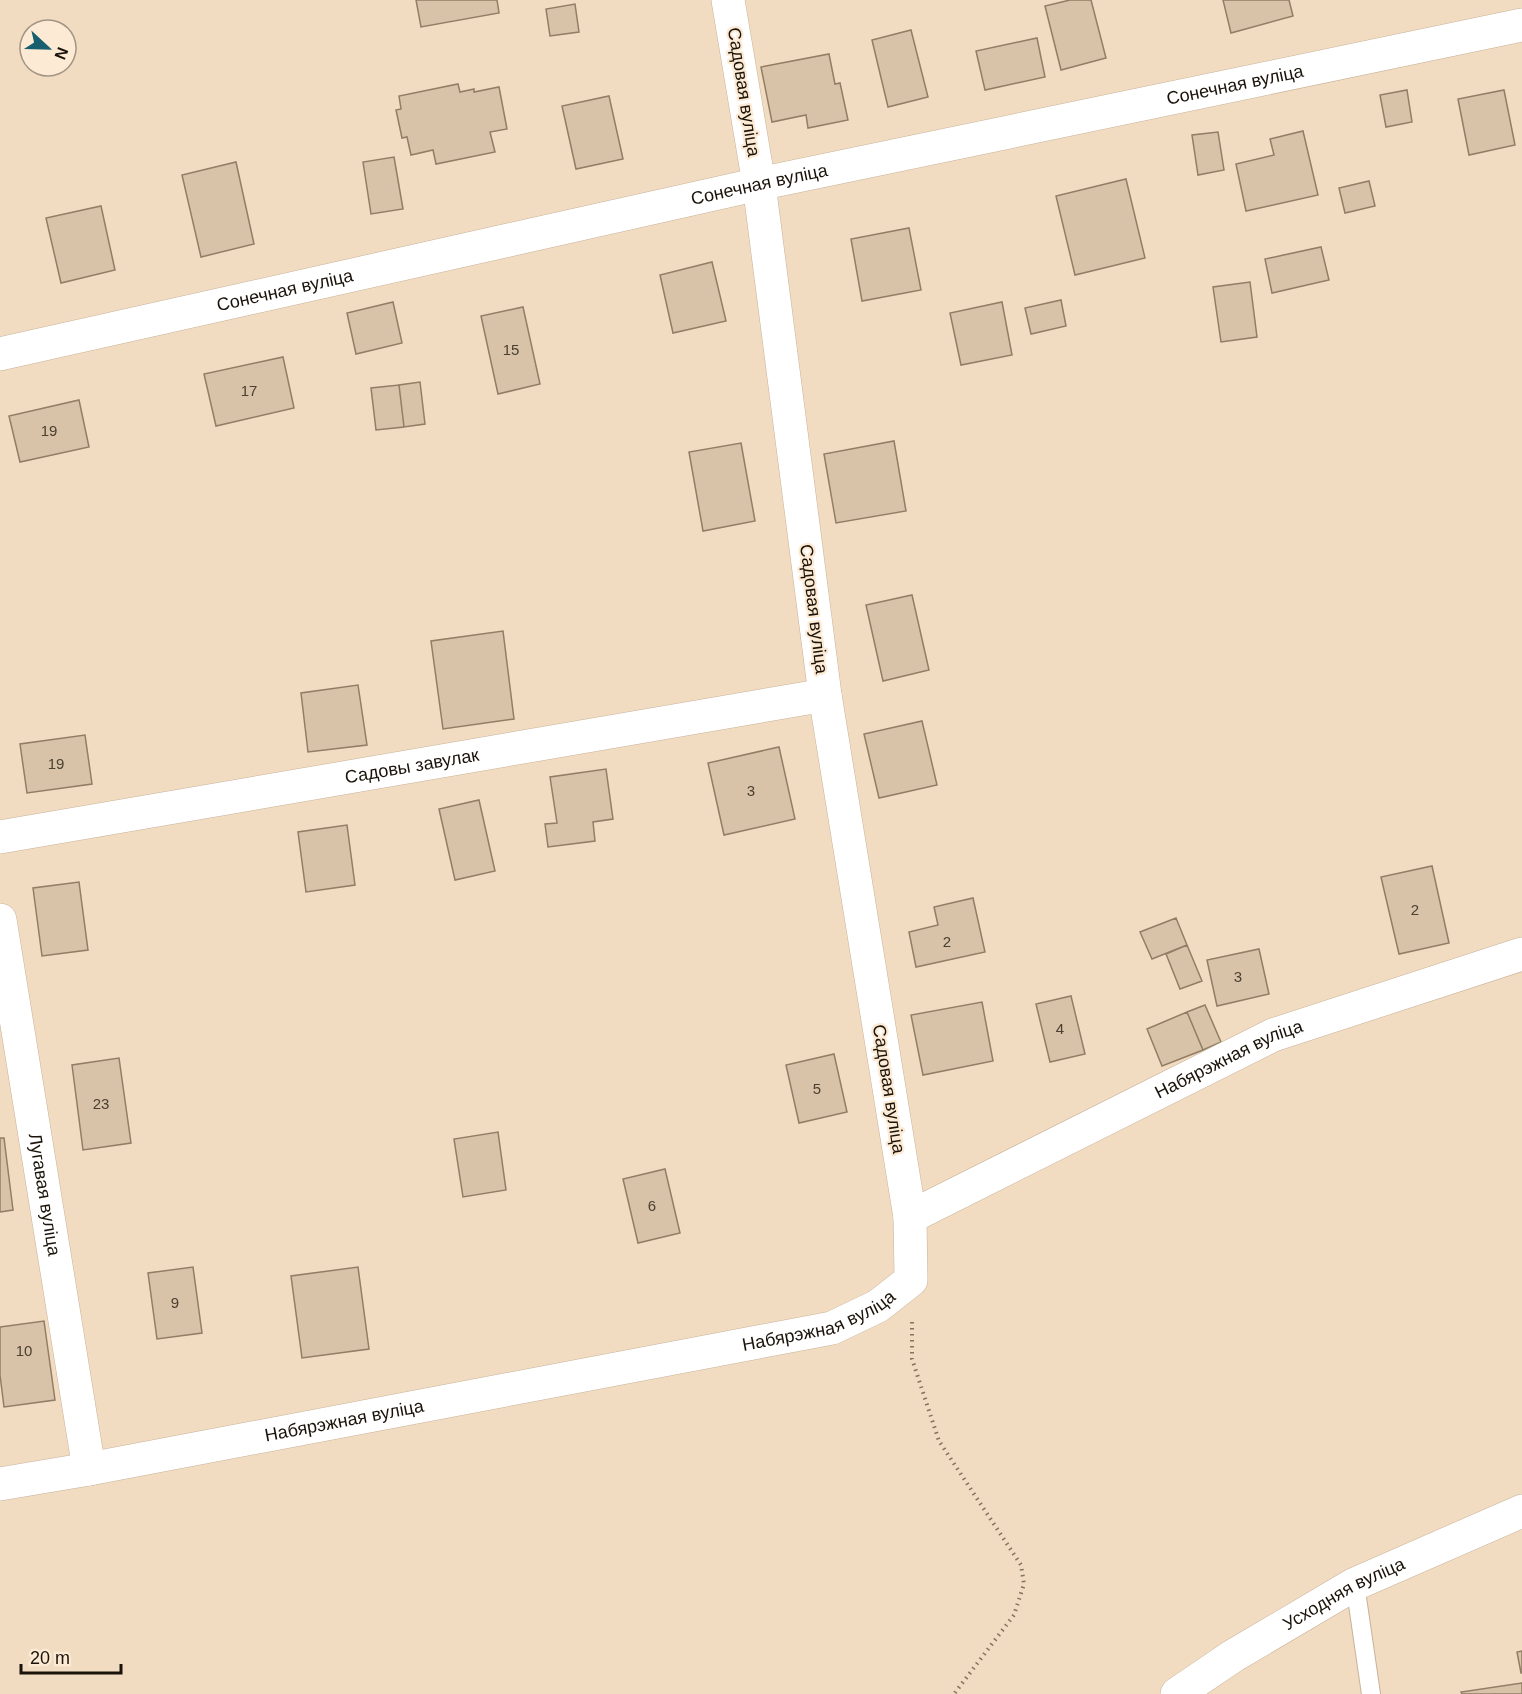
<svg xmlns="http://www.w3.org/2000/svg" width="1522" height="1694" font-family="Helvetica,sans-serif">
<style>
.building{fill:#d8c2a8;stroke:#927d65;stroke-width:1.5}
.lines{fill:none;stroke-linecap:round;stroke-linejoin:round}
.lane-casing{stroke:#c8b298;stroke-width:20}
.street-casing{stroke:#c8b298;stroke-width:34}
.path{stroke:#827461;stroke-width:4;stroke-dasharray:1.5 4.5;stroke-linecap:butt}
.lane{stroke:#fff;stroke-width:18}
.street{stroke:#fff;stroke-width:33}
.labels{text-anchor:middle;stroke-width:4.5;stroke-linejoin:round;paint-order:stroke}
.number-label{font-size:15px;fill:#4a3f31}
.street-label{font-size:18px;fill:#1a1309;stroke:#fcead4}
</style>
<rect width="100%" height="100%" fill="#f2dcc1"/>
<path class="building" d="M416 0H497L499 13 421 27Z
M1070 0H1091L1106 58 1061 70 1045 6Z
M1223 0H1289L1293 16 1231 33Z
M575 4 579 32 550 36 546 9Z
M911 30 928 97 888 107 872 40Z
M1037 38 1045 77 985 90 976 51Z
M829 54 835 84 840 83 848 120 808 128 806 115 772 122 761 67Z
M458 84 460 92 474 89V92L499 87 507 129 490 132 495 152 436 164 433 150 411 155 407 137 402 138 396 110 401 109 399 96Z
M1407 90 1412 122 1386 127 1380 95Z
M1504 90 1515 145 1469 155 1458 99Z
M609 96 623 159 576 169 562 106Z
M1303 131 1318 195 1246 211 1236 164 1274 155 1270 139Z
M1218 132 1224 170 1198 175 1192 135Z
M394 157 403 209 371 214 363 162Z
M236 162 254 244 201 257 182 175Z
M1126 179 1145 258 1075 275 1056 196Z
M1369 181 1375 206 1345 213 1339 188Z
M101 206 115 270 61 283 46 218Z
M909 228 921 290 862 301 851 239Z
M1321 247 1329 280 1272 293 1265 259Z
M712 262 726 321 673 333 660 275Z
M1250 282 1257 337 1221 342 1213 287Z
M1061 300 1066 326 1031 334 1025 308Z
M393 302 402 343 356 354 347 313Z
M1002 302 1012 355 961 365 950 313Z
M523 307 540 384 498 394 481 316Z
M283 357 294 408 216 426 204 374Z
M420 382 425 424 404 427 399 385Z
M399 385 404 427 376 430 371 388Z
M79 400 89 447 20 462 9 416Z
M894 441 906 511 836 523 824 454Z
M741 443 755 521 703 531 689 452Z
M912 595 929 670 883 681 866 605Z
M503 631 514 719 443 729 431 641Z
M358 685 367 745 308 752 301 693Z
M922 721 937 785 879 798 864 734Z
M85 735 92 784 27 793 20 744Z
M779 747 795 819 724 835 708 763Z
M606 769 613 819 593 822 595 841 548 847 545 824 557 823 550 777Z
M479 800 495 871 455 880 439 809Z
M347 825 355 885 306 892 298 832Z
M1432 866 1449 943 1399 954 1381 877Z
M79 882 88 950 42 956 33 888Z
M973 898 985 952 916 967 909 932 938 925 934 907Z
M1176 918 1187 945 1152 959 1140 932Z
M1187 945 1202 981 1180 989 1166 954Z
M1259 949 1269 994 1217 1006 1207 960Z
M1071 996 1085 1054 1050 1062 1036 1004Z
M982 1002 993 1061 923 1075 911 1015Z
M1205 1005 1221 1042 1203 1050 1187 1012Z
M1187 1012 1203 1050 1162 1066 1147 1029Z
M834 1054 847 1112 799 1123 786 1065Z
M119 1058 131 1143 83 1150 72 1065Z
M498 1132 506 1190 463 1197 454 1139Z
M0 1138H4L13 1210 0 1212Z
M665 1169 680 1233 638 1243 623 1179Z
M193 1267 202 1333 157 1339 148 1273Z
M358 1267 369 1349 302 1358 291 1276Z
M44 1321 55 1400 4 1407 0 1375V1327Z
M1522 1651V1673H1521L1517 1652Z
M1522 1683V1694H1462L1461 1692Z"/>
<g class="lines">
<g class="lane-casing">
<path id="lane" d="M1355 1584 1371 1694"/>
</g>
<g class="street-casing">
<g id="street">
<path id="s1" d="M0 354 759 184 1522 25"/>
<path id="s2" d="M0 837 825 695"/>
<path id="s3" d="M0 920 89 1469"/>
<path id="s4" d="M910 1217 1273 1035 1522 954"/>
<path id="s5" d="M0 1484 89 1469 832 1328 878 1306 911 1280 910 1217 825 695 759 184 728 0"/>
<path id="s6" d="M1177 1694 1233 1656 1355 1584 1522 1511"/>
</g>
</g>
<path class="path" d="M912 1322V1359L939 1441 1021 1565 1024 1584 1014 1615 954 1694"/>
<use href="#lane" class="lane"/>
<use href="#street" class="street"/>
</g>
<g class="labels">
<g class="number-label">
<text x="511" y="355">15</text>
<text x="249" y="396">17</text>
<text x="49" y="436">19</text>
<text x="56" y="769">19</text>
<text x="751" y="796">3</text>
<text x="1415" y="915">2</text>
<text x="947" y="947">2</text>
<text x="1238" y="982">3</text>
<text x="1060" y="1034">4</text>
<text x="817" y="1094">5</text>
<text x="101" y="1109">23</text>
<text x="652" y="1211">6</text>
<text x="175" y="1308">9</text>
<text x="24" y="1356">10</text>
</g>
<g class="street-label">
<text dy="6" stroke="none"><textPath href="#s1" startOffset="1264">Сонечная вуліца</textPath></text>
<text transform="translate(744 92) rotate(81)" y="6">Садовая вуліца</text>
<text dy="6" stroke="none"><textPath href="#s1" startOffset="778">Сонечная вуліца</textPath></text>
<text dy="6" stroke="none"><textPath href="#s1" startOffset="292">Сонечная вуліца</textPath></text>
<text transform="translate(814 609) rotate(83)" y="6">Садовая вуліца</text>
<text dy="6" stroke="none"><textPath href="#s2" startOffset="418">Садовы завулак</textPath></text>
<text dy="6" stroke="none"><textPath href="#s4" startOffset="356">Набярэжная вуліца</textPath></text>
<text transform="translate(889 1089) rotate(81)" y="6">Садовая вуліца</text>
<text dy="6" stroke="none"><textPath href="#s3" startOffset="278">Лугавая вуліца</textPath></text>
<text dy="6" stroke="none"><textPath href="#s5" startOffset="836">Набярэжная вуліца</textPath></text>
<text dy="6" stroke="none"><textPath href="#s5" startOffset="350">Набярэжная вуліца</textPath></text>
<text dy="6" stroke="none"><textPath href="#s6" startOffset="195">Усходняя вуліца</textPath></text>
</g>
</g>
<g transform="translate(48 48) rotate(112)"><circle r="28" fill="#fcead4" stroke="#a29483" stroke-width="1.5"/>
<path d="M0-4.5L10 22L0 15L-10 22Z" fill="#175f6f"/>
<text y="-9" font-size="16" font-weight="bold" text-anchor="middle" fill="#1a1309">N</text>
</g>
<path d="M21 1664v9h100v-9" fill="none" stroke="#1a1309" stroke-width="3"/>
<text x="30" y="1664" font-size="18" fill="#1a1309" stroke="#fcead4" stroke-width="4.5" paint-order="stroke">20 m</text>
</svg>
